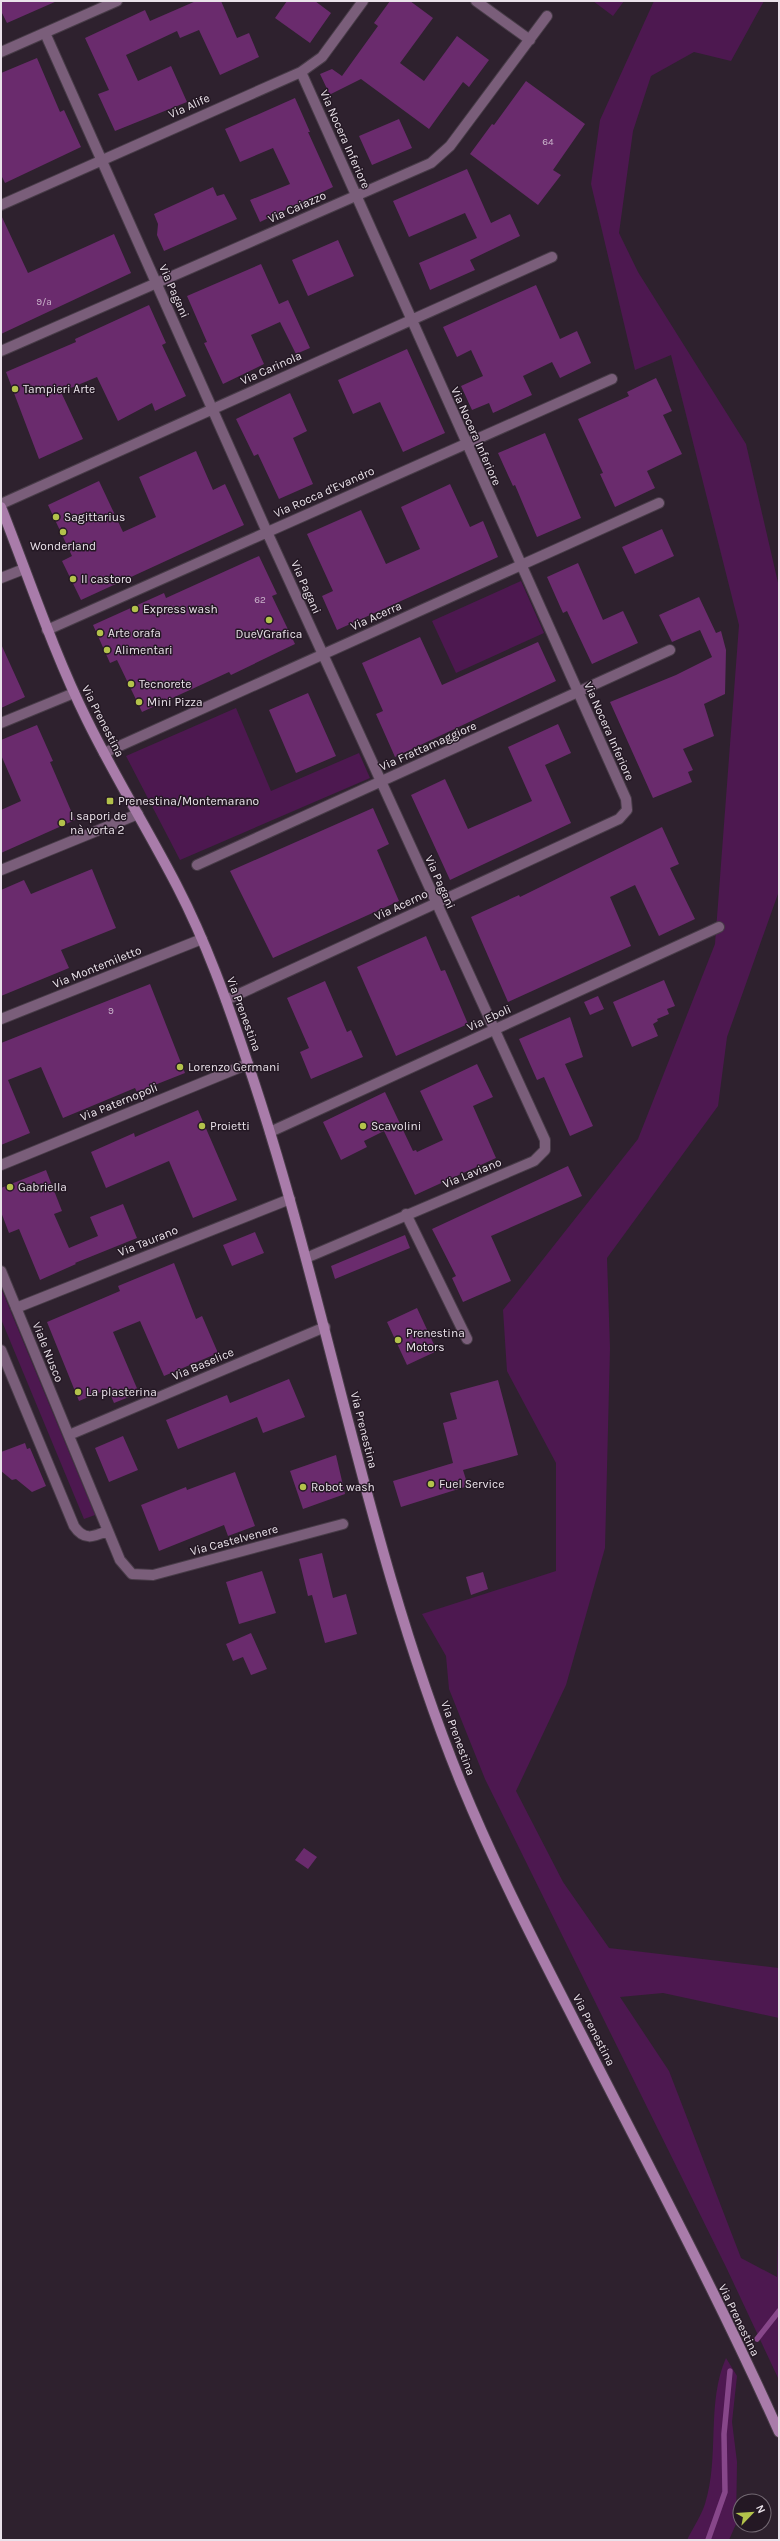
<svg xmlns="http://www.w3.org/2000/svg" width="780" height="2541" font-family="Karla,sans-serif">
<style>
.green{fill:#4d1850}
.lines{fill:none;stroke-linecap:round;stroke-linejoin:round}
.stream{stroke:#87478a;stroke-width:5.5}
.building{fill:#6a2b6d}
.street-casing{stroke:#483c48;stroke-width:12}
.secondary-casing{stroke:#483c48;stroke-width:12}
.street{stroke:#7a5e7a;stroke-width:10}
.secondary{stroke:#a97caa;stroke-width:10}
.poi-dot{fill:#b3c24b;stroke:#241824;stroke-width:1.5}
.labels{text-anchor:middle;stroke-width:3;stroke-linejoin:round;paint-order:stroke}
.number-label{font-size:10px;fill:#cab4cb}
.street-label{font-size:12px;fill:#eae2ea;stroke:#241824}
.poi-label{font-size:12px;fill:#eae2ea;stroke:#241824;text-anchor:start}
</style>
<rect width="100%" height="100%" fill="#2e212e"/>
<path class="green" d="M593 1H624L613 16Z
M654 1H764L731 61 694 52 651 76 633 131 619 233 638 272 746 444 779 587V891L727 1037 718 1106 607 1258 610 1348 605 1548 566 1685 516 1791 563 1882 609 1948 779 1968V2018L663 1993 620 1997 669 2071 741 2258 777 2277 779 2202V2380L727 2269 485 1779 449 1689 446 1656 422 1614 556 1571V1463L507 1371 503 1310 638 1139 715 944 739 625 671 355 635 370 591 184 600 120Z
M521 581 544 633 456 673 432 621Z
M236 708 271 791 359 753 370 778 180 860 126 756Z
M1 1288 95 1515 84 1519 1 1319Z
M726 2358 737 2376 732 2422 737 2462 736 2524 729 2540H687C693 2528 701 2516 705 2504 720 2457 706 2403 726 2358Z"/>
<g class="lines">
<path class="stream" d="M757 2339 779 2311
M708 2540 725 2492 724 2434 730 2371"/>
</g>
<path class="building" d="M1 1H57L7 23 1 11Z
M196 1H221L237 38 249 33 259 57 220 75 199 30 180 38 177 31 126 55 138 81 171 66 187 102 115 131 98 94 109 90 85 38 145 10 150 21Z
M287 1H315L331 13 310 43 275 18Z
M390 1H410L433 18 400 63 424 81 457 36 489 60 469 87 463 82 429 129 361 79 327 96 329 93 320 74 332 69 342 76 378 26 374 23Z
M37 58 60 112 64 110 81 147 5 183 1 175V73Z
M526 81 585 124 553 170 561 175 538 205 470 154 492 124 494 125Z
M295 98 310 132H308L333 187 260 222 250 200 290 184 273 148 240 162 225 129Z
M399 119 412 148 372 165 359 136Z
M467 169 491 223 510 214 520 236 470 260 475 270 430 290 419 263 477 238 465 213 409 237 393 201Z
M213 187 217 196 224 194 237 219 164 251 157 235 158 224 154 214Z
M1 215 28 273 114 234 131 273 1 334Z
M338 240 354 276 308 296 292 260Z
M261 264 279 304 288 300 310 348 296 354 280 322 251 335 264 364 223 384 204 343 207 342 187 296Z
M536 285 560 339 577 331 591 363 560 378 552 362 523 376 532 395 493 413 489 403 472 410 461 386 483 376 471 350 457 357 443 327Z
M149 305 166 343 162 345 186 396 155 411 152 403 118 421 97 377 61 392 83 439 39 459 6 372 76 342 75 339Z
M407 349 445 433 403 452 380 402 353 414 338 380Z
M656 378 672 411 663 415 682 454 647 471 655 488 615 507 600 474 603 473 578 419 629 396 627 392Z
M290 393 307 431 293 438 313 484 279 499 258 454 254 456 236 419Z
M545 433 581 518 537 537 515 485 513 486 498 453Z
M196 451 213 490 225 484 244 525 81 600 62 561 72 556 48 505 99 481 123 532 156 517 139 477Z
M450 484 470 527 483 521 498 557 337 630 322 596 333 591 307 534 361 510 386 564 420 549 401 507Z
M662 529 674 556 635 574 622 547Z
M259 556 277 594 272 596 295 644 231 675 229 672 142 712 117 660 110 663 93 625 164 593 166 598Z
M578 563 603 620 623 611 638 643 592 664 567 611 563 613 547 577Z
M699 597 716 633 721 631 726 650 725 694 704 704 714 736 683 749 693 770 688 772 692 782 653 798 610 702 676 675 712 657 700 630 672 642 659 615Z
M420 637 442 685 538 642 556 681 395 757 376 714 383 711 362 663Z
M1 644 25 697 1 708Z
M308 693 336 756 296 773 269 710Z
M558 724 571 753 545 765 571 823 450 880 411 795 445 779 468 829 532 801 508 747Z
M37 725 53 761 50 762 75 820 1 853V810L21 801 1 755V740Z
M373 808 389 844 377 850 399 901 273 958 230 871Z
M662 827 679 864 670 868 695 919 659 936 635 885 610 897 631 946 508 1002 471 917 519 895 520 897Z
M92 869 116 928 61 950 69 968 1 996V890L24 880 31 894Z
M426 936 441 971 445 970 468 1024 396 1056 357 967Z
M664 980 675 1006 667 1009 669 1014 657 1019 658 1021 653 1024 658 1036 632 1047 613 1002Z
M325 981 347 1032 351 1030 363 1057 311 1079 300 1052 309 1048 287 998Z
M150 984 185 1073 137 1092 135 1088 63 1118 41 1067 8 1080 30 1133 1 1145V1043Z
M598 996 604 1009 590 1015 584 1002Z
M570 1017 583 1057 565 1064 593 1126 570 1136 544 1077 537 1080 519 1039Z
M477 1064 493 1097 473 1106 496 1158 415 1195 384 1131 364 1141 367 1147 341 1160 323 1122 385 1092 413 1151 416 1150 417 1152 443 1140 420 1091Z
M198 1110 237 1200 193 1218 169 1161 106 1188 91 1152 134 1133 135 1137Z
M568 1166 582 1196 491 1236 511 1281 463 1302 452 1278 456 1276 432 1229Z
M46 1170 62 1211 54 1214 69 1248 98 1236 90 1217 123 1204 137 1238 75 1263 76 1264 40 1280 19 1229 9 1233 1 1212V1188Z
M255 1232 264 1253 232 1266 223 1245Z
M405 1235 410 1248 335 1279 331 1266Z
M174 1263 196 1319 202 1316 218 1353 164 1376 140 1321 113 1332 139 1393 114 1403 108 1389 79 1401 47 1322 120 1291 118 1286Z
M417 1308 437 1351 407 1365 387 1322Z
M289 1379 305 1417 263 1433 257 1417 178 1449 166 1420 227 1395 230 1403Z
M498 1380 518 1455 463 1470 468 1486 401 1507 393 1481 453 1463 443 1423 457 1419 450 1393Z
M123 1436 138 1470 109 1482 95 1448Z
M25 1443 27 1449 30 1448 46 1486 32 1492 16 1479 12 1480 1 1471V1452Z
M336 1455 345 1494 303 1509 290 1471Z
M235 1472 255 1526 228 1536 224 1525 159 1551 141 1505 186 1487 187 1490Z
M322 1553 333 1598 346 1594 357 1634 325 1643 312 1595 308 1596 299 1559Z
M262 1571 276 1613 239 1624 226 1582Z
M483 1572 488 1589 471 1595 466 1577Z
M251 1633 267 1669 251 1675 243 1657 233 1661 226 1644Z
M304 1848 317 1857 308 1869 295 1860Z"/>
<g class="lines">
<g class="street-casing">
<path id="street" d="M476 1 530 40
M45 33 267 532 545 1140V1150L534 1161 306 1258
M1 52 117 1
M1 205 301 72 322 57 363 1
M1 351 431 163 450 146 547 16
M1 504 552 257
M1 578 24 569
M47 630 612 379
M1 723 74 693
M104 753 659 503
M197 865 670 650
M1 870 138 814
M226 1000 619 819 627 810 626 799 301 72
M1 1019 202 939
M270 1132 719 927
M1 1165 248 1064
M406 1214 467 1339
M1 1271 120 1560 132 1574 153 1575 343 1524
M16 1308 290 1199
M1 1350 74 1526C84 1541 93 1537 107 1531
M69 1435 325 1327"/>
</g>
<g class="secondary-casing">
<path id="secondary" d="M1 507C29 578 53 651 87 720 115 777 148 830 177 886 206 942 227 1001 247 1061 328 1299 366 1550 461 1783 493 1861 531 1936 569 2010 640 2150 715 2289 779 2432"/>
</g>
<use href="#street" class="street"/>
<use href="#secondary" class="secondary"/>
</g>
<g class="poi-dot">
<circle cx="15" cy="389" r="4"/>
<circle cx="56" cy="517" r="4"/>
<circle cx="63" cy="532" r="4"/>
<circle cx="73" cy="579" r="4"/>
<circle cx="135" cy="609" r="4"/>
<circle cx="269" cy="620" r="4"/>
<circle cx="100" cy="633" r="4"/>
<circle cx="107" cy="650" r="4"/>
<circle cx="131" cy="684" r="4"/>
<circle cx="139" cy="702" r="4"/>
<rect x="106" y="797" width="8" height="8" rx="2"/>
<circle cx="62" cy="823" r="4"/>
<circle cx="180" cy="1067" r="4"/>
<circle cx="202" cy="1126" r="4"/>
<circle cx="363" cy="1126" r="4"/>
<circle cx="10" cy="1187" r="4"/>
<circle cx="398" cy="1340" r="4"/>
<circle cx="78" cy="1392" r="4"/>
<circle cx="431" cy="1484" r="4"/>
<circle cx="303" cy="1487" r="4"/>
</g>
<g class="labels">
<g class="number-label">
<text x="548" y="145">64</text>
<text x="44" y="305">9/a</text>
<text x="260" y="603">62</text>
<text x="111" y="1014">9</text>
</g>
<g class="street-label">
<text transform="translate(189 106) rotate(-24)" y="4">Via Alife</text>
<text transform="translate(345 139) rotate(66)" y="4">Via Nocera Inferiore</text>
<text transform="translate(297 207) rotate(-24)" y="4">Via Caiazzo</text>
<text transform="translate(174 291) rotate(66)" y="4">Via Pagani</text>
<text transform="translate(271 368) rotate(-24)" y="4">Via Carinola</text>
<text transform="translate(476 436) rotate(66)" y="4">Via Nocera Inferiore</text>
<text transform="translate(324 492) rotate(-24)" y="4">Via Rocca d'Evandro</text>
<text transform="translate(306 587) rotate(66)" y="4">Via Pagani</text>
<text transform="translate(376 616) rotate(-24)" y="4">Via Acerra</text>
<text transform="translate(103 721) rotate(63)" y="4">Via Prenestina</text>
<text transform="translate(609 731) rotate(66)" y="4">Via Nocera Inferiore</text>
<text transform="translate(428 746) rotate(-24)" y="4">Via Frattamaggiore</text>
<text transform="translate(440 882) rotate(66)" y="4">Via Pagani</text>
<text transform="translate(401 905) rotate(-25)" y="4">Via Acerno</text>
<text transform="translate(97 967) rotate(-22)" y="4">Via Montemiletto</text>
<text transform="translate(244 1014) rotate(70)" y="4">Via Prenestina</text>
<text transform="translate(489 1018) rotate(-25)" y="4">Via Eboli</text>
<text transform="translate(119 1102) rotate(-22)" y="4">Via Paternopoli</text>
<text transform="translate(472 1173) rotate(-22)" y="4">Via Laviano</text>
<text transform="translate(148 1241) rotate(-22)" y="4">Via Taurano</text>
<text transform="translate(48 1352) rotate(68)" y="4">Viale Nusco</text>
<text transform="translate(203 1364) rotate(-23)" y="4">Via Baselice</text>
<text transform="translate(364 1430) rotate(76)" y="4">Via Prenestina</text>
<text transform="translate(234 1540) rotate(-15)" y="4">Via Castelvenere</text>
<text transform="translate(458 1738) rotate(70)" y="4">Via Prenestina</text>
<text transform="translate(594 2030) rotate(63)" y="4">Via Prenestina</text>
<text transform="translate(739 2320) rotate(64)" y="4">Via Prenestina</text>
</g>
<g class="poi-label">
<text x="23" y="393">Tampieri Arte</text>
<text x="64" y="521">Sagittarius</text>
<text x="63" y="550" text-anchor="middle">Wonderland</text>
<text x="81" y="583">Il castoro</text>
<text x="143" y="613">Express wash</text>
<text x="108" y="637">Arte orafa</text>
<text x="269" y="638" text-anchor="middle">DueVGrafica</text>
<text x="115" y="654">Alimentari</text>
<text x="139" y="688">Tecnorete</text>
<text x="147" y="706">Mini Pizza</text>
<text x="118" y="805">Prenestina/Montemarano</text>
<text x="70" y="820">I sapori de<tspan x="70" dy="14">nà vorta 2</tspan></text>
<text x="188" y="1071">Lorenzo Germani</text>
<text x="210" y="1130">Proietti</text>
<text x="371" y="1130">Scavolini</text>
<text x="18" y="1191">Gabriella</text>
<text x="406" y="1337">Prenestina<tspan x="406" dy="14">Motors</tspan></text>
<text x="86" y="1396">La plasterina</text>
<text x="439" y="1488">Fuel Service</text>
<text x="311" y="1491">Robot wash</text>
</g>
</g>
<rect width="780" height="2541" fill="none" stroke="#eae2ea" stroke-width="4"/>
<g transform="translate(752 2513) rotate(65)"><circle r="19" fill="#241824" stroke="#736973"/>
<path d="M0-3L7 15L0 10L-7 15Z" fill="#b3c24b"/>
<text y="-6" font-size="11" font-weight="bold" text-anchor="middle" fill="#eae2ea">N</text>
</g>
</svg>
